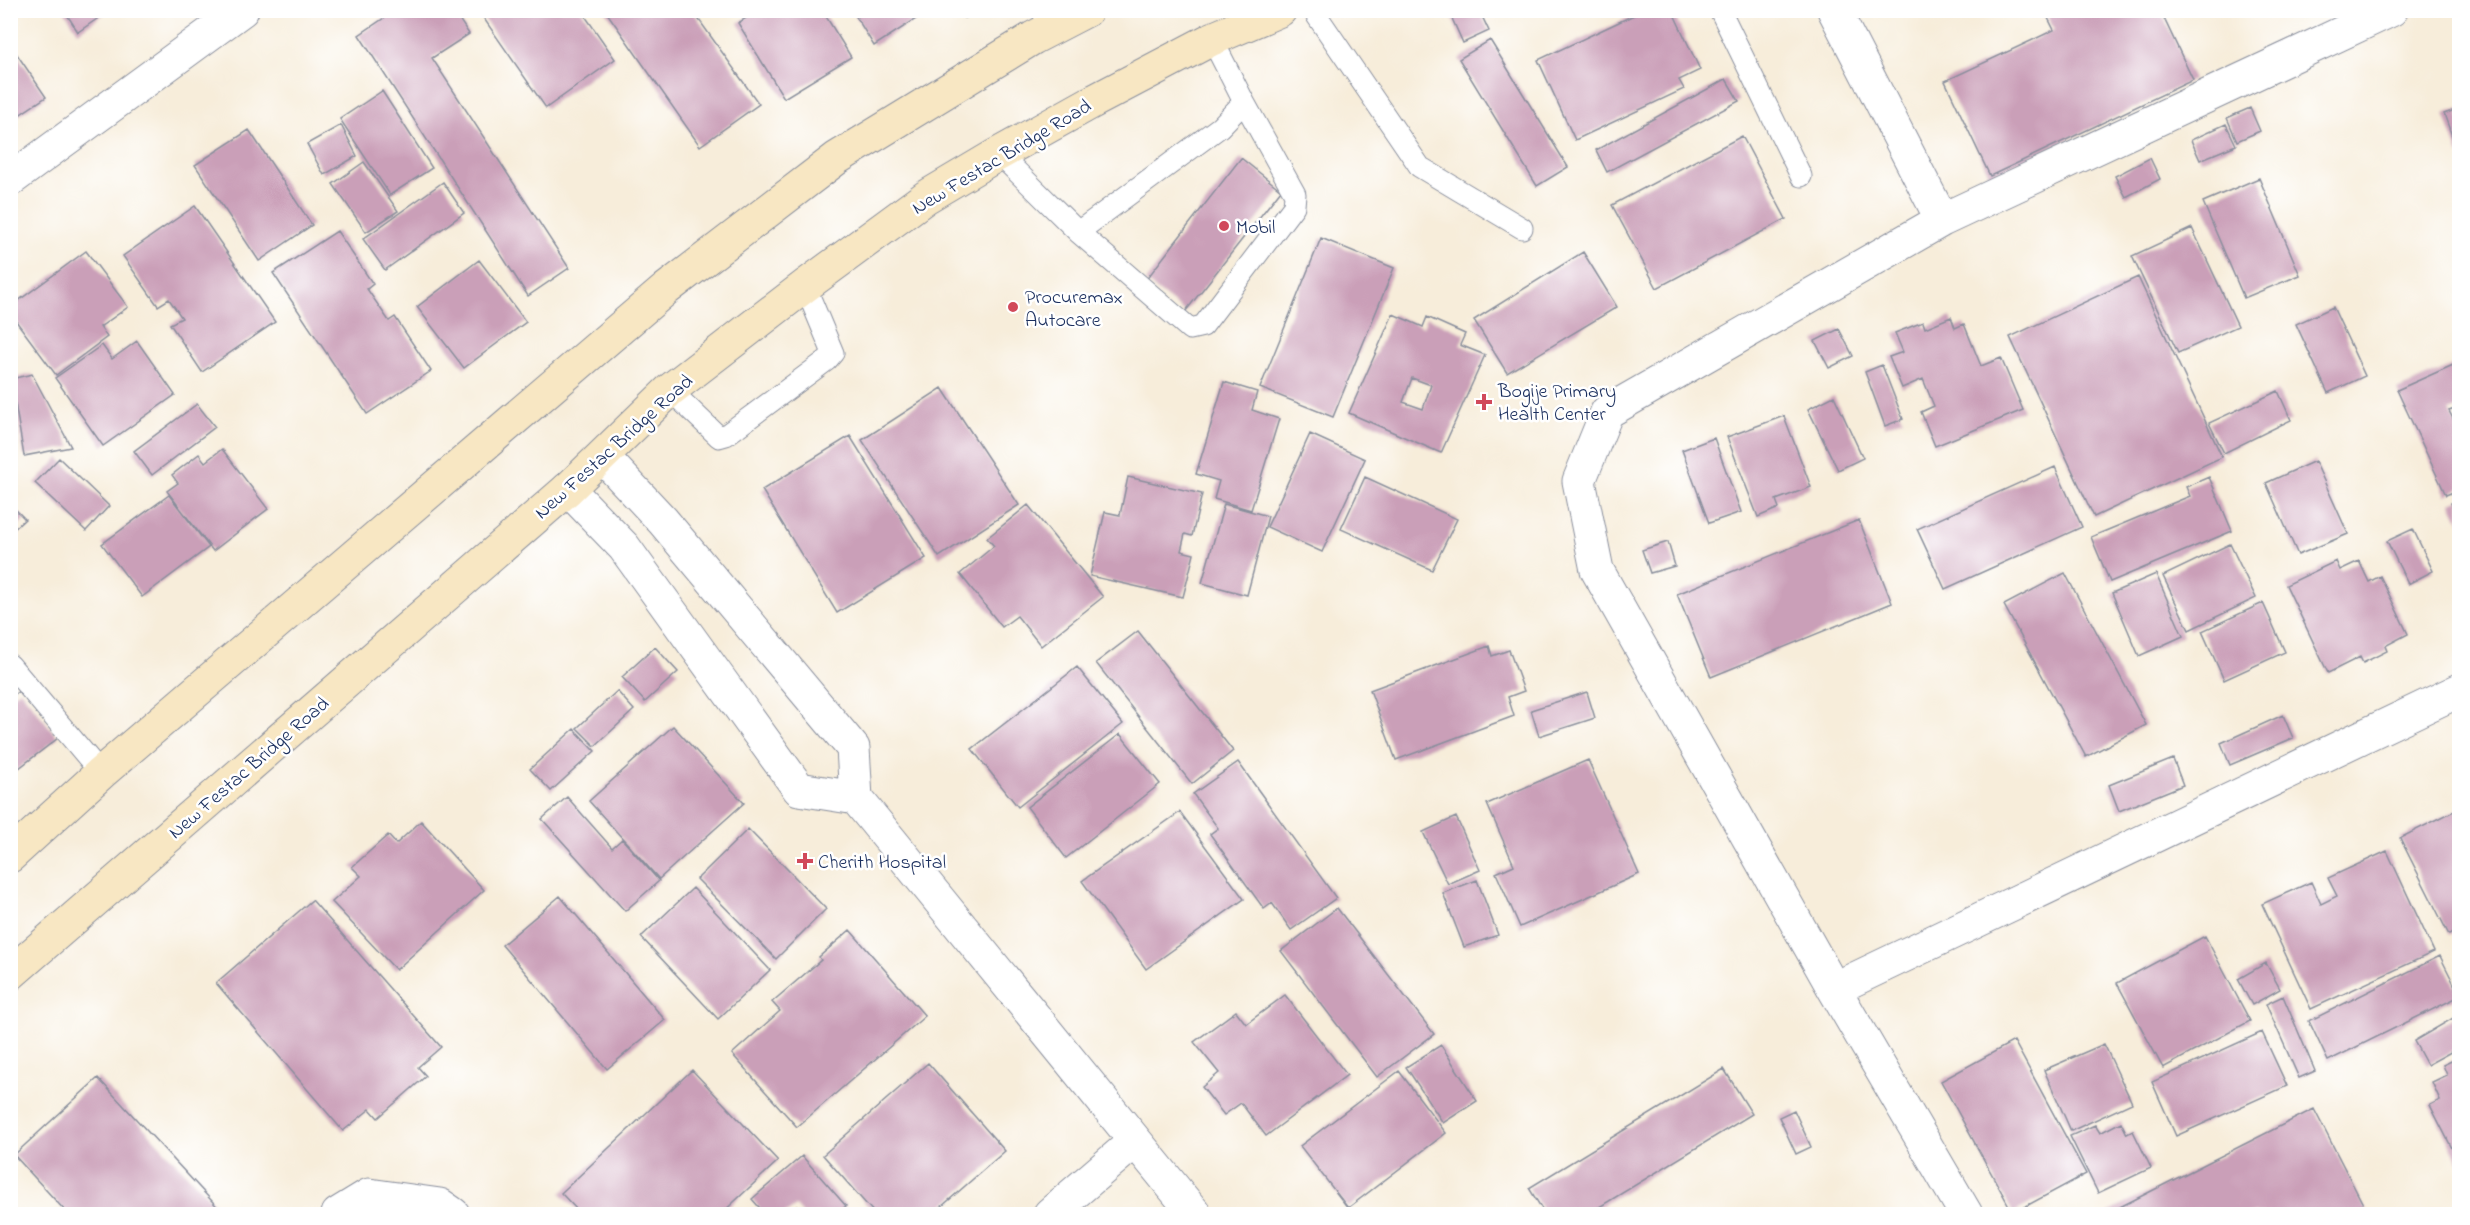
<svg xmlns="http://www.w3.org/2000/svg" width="2470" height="1225" font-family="'Indie Flower',sans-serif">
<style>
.building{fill:#ca9fb8;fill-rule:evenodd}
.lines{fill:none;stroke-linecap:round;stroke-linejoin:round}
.service-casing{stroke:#898e9c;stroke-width:23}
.minor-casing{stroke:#898e9c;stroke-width:35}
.secondary-casing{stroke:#898e9c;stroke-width:35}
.service{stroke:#fff;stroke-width:21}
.minor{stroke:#fff;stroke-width:33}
.secondary{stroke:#f8e7c3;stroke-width:33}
.poi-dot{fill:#d1495b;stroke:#fff;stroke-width:2}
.labels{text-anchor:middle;stroke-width:5;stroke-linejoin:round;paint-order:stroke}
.street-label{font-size:20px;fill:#1b2f5e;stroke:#fff}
.poi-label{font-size:20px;fill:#1b2f5e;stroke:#fff;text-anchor:start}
</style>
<rect width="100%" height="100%" fill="#fff"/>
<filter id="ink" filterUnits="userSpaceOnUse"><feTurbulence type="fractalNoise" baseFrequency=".0167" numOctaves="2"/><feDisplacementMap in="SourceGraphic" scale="12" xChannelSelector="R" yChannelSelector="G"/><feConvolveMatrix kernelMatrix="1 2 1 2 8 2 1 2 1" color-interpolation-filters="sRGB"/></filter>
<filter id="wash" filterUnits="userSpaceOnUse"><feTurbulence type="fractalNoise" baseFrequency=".008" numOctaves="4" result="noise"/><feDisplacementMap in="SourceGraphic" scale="24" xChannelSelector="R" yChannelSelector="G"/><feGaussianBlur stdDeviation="1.35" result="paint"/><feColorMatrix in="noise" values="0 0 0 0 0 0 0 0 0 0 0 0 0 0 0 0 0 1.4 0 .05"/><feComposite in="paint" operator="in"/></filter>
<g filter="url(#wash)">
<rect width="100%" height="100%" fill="#f7edda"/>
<g id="blocks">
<path class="building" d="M64 10H110L78 32Z
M396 10H453L469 34 432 58 569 268 528 296 359 35Z
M484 10H581L615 59 546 108 480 13Z
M605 10H692L759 104 700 146Z
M759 10H822L851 57 784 98 738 23Z
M852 10H930L874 46Z
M1458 10H1479L1489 31 1463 43 1450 14Z
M1635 10H1672L1700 70 1679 80 1684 89 1575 140 1538 60 1636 14Z
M2044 10H2160L2193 80 1990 176 1945 81 2054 30Z
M962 11H984L965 18Z
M1490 40 1568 167 1537 186 1459 59Z
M10 44 46 97 10 121Z
M1726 79 1739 101 1607 172 1596 150Z
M382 91 432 168 390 195 340 119Z
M2250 108 2260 131 2237 141 2227 118Z
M2460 108V155H2459L2444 114Z
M2226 124 2236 145 2200 160 2191 140Z
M341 125 357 156 324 175 307 144Z
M249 130 312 225 259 261 195 165Z
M1742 136 1786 219 1657 288 1612 205Z
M1241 158 1281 190 1185 312 1145 281Z
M2150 158 2160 179 2126 197 2115 176Z
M364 162 398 211 366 232 333 184Z
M2259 178 2300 275 2244 298 2203 202Z
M443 182 464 213 385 270 363 239Z
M195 206 275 322 202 372 170 324 182 318 169 299 158 306 123 256Z
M2192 228 2238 326 2178 353 2132 256Z
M337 231 373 284 367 289 389 321 395 317 431 371 367 414 273 273Z
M1321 238 1394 268 1333 417 1260 388Z
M86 251 128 307 100 327 107 337 56 375 10 313V307Z
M1583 252 1617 307 1507 373 1474 320Z
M479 260 526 322 464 368 417 307Z
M2138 277 2222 457 2094 517 2010 337Z
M2333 307 2365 376 2328 393 2296 324Z
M1393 314 1423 327 1427 317 1465 334 1460 345 1485 355 1441 453 1349 413ZM1412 378 1431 385 1423 409 1403 402Z
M1951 317 1955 328 1964 324 1981 366 2001 358 2023 410 1935 446 1921 412 1934 406 1923 379 1902 388 1889 357 1903 352 1895 333 1923 322 1925 328Z
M1839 329 1853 356 1829 368 1815 341Z
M137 341 175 395 103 446 55 378 102 345 112 359Z
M2460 362V407L2449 411 2460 432V489L2446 495 2397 390Z
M1882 365 1903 419 1885 426 1865 372Z
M32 374 71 447 24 456 11 379Z
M1224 382 1257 392 1252 410 1279 419 1251 510 1214 499 1219 481 1196 474Z
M942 388 1019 505 939 557 862 440Z
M2278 391 2291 420 2224 453 2209 423Z
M1834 396 1863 458 1838 470 1808 409Z
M197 404 215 427 152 475 134 451Z
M1784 416 1811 487 1776 500 1779 508 1758 517 1727 437Z
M1310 434 1365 459 1322 552 1267 527Z
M850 436 926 558 837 613 762 490Z
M1714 438 1741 512 1709 523 1682 450Z
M222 449 268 509 213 551 167 491 178 483 172 475 199 454 205 462Z
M59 458 109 506 86 531 35 483Z
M2315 461 2348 534 2298 555 2266 483Z
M2055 467 2082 527 1945 589 1917 529Z
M1128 477 1202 494 1192 536 1185 534 1181 551 1194 554 1183 597 1090 576 1105 512 1120 515Z
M1365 477 1457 519 1432 570 1341 529Z
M2209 477 2232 531 2110 582 2091 537 2190 496 2186 487Z
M169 495 209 547 142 597 102 544Z
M2460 499V522L2451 503Z
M10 504 25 519 10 533Z
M1224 504 1268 516 1247 595 1202 583Z
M1028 505 1103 597 1041 646 1017 616 1002 627 960 574 994 546 987 538Z
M1859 520 1892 603 1711 677 1677 594Z
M2413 529 2433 571 2408 584 2387 541Z
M1668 542 1675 566 1650 573 1642 550Z
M2230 544 2256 598 2189 630 2163 576Z
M2336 561 2340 570 2359 561 2369 582 2380 576 2408 634 2385 646 2387 651 2363 663 2360 657 2328 673 2286 585Z
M2065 573 2146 725 2086 757 2004 605Z
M2156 574 2183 636 2139 656 2112 593Z
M2263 603 2285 652 2224 680 2202 631Z
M1138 631 1233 751 1192 784 1096 663Z
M1489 646 1492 656 1509 650 1516 669 1524 691 1508 697 1514 716 1396 760 1370 690Z
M655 647 678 672 645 702 622 677Z
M1077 667 1123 724 1018 807 972 749Z
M20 690 58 738 10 775V698Z
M617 691 634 710 595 746 577 728Z
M1587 692 1595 718 1539 736 1531 710Z
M2283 715 2293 738 2230 765 2221 743Z
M673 726 744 803 659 879 589 801Z
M574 729 595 751 551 791 530 769Z
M1120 734 1160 784 1066 858 1027 807Z
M2173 759 2183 785 2119 811 2109 785Z
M1588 760 1639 874 1520 927 1496 873 1514 865 1487 804Z
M1238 762 1336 898 1291 930 1272 903 1264 909 1210 834 1218 828 1193 794Z
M567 797 612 848 622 839 659 881 625 911 542 819Z
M2460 808V929L2449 935 2400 838Z
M1180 812 1244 899 1146 969 1082 881Z
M1456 817 1480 870 1448 884 1423 832Z
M421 821 484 890 396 970 332 902 361 876 352 867 388 835 396 844Z
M748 829 826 909 776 959 697 879Z
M2387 851 2434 952 2311 1009 2262 904 2311 882 2321 904 2337 896 2328 878Z
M1477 880 1498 935 1464 947 1443 893Z
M693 888 770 970 718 1019 641 937Z
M560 896 665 1020 607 1069 502 945Z
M312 900 441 1047 418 1067 426 1076 378 1118 370 1109 343 1131 216 983Z
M1337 908 1434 1034 1377 1077 1281 951Z
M850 930 925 1016 797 1127 732 1054 780 1011 772 1002 821 960 819 957Z
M2205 936 2250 1021 2163 1068 2117 983Z
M2440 956 2460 996 2328 1061 2309 1021Z
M2266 963 2280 989 2252 1005 2238 979Z
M1285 995 1347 1075 1266 1136 1241 1103 1224 1115 1202 1087 1219 1073 1194 1042 1236 1011 1246 1024Z
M2283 996 2315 1071 2299 1078 2266 1004Z
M2460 1014V1047L2427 1065 2414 1041Z
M2262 1032 2287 1086 2176 1136 2152 1082Z
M2014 1041 2086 1174 2013 1213 1941 1081Z
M2104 1044 2132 1103 2071 1131 2044 1070Z
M1441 1045 1477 1101 1443 1123 1406 1067Z
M2460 1057V1164L2430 1105 2440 1100 2432 1082 2447 1075 2443 1065Z
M928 1063 1005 1151 933 1214H875L823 1155Z
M1724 1069 1752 1114 1591 1212 1592 1214H1545L1529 1188Z
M692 1070 778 1161 721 1214H581L561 1193Z
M1399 1071 1446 1133 1348 1208 1300 1146Z
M98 1078 224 1214H68L14 1155Z
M2314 1109 2368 1214H2106Z
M1794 1110 1811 1147 1796 1154 1779 1117Z
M2121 1122 2127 1134 2133 1131 2151 1168 2098 1193 2070 1136 2095 1125 2100 1133Z
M802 1156 846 1206 836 1214H803L796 1206 785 1214H765L752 1199Z"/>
</g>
</g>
<g filter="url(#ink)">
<use href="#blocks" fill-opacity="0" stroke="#898e9c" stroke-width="1.5"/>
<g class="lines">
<g class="service-casing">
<path id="service" d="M1041 10 1057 26
M1313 10 1420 167 1522 228
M1720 10 1801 176
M999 154 1078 232 1220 127 1244 102 1212 39
M1078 232 1190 329 1203 326 1294 206 1295 194 1244 102
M670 390 719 437 726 435 827 360 833 353 805 286
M10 665 101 773"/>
</g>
<g class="minor-casing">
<path id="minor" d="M1834 10 1942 220
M10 180 242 10
M603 457 663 521 853 748 856 798 1195 1214
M568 489 624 547 799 789 856 798
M1834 989 2460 690
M338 1214 369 1195 440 1205 453 1214
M1050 1214 1135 1141
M1966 1214 1834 989 1597 570 1579 481 1607 412 1942 220 2391 10"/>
</g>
<g class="secondary-casing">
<path id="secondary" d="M10 856 101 773 666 289 837 158 1033 38 1087 10
M10 974 568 489 670 390 805 286 926 197 995 156 1092 102 1212 39 1280 10"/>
</g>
<use href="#service" class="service"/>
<use href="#minor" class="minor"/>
<use href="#secondary" class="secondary"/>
</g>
</g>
<g class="poi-dot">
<circle cx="1224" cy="226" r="6"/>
<circle cx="1013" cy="307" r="6"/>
<path d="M1481 393h6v6h6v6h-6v6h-6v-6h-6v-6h6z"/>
<path d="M802 852h6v6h6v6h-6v6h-6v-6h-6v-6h6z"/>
</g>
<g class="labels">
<g class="street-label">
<text transform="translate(1001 156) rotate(-31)" y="7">New Festac Bridge Road</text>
<text transform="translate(613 446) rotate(-42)" y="7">New Festac Bridge Road</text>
<text transform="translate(248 767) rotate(-41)" y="7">New Festac Bridge Road</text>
</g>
<g class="poi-label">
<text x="1236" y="233">Mobil</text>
<text x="1025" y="303">Procuremax<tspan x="1025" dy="23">Autocare</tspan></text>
<text x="1498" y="397">Bogije Primary<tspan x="1498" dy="23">Health Center</tspan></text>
<text x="818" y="868">Cherith Hospital</text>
</g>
</g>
<rect width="2470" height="1225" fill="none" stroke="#fff" stroke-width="36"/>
</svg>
